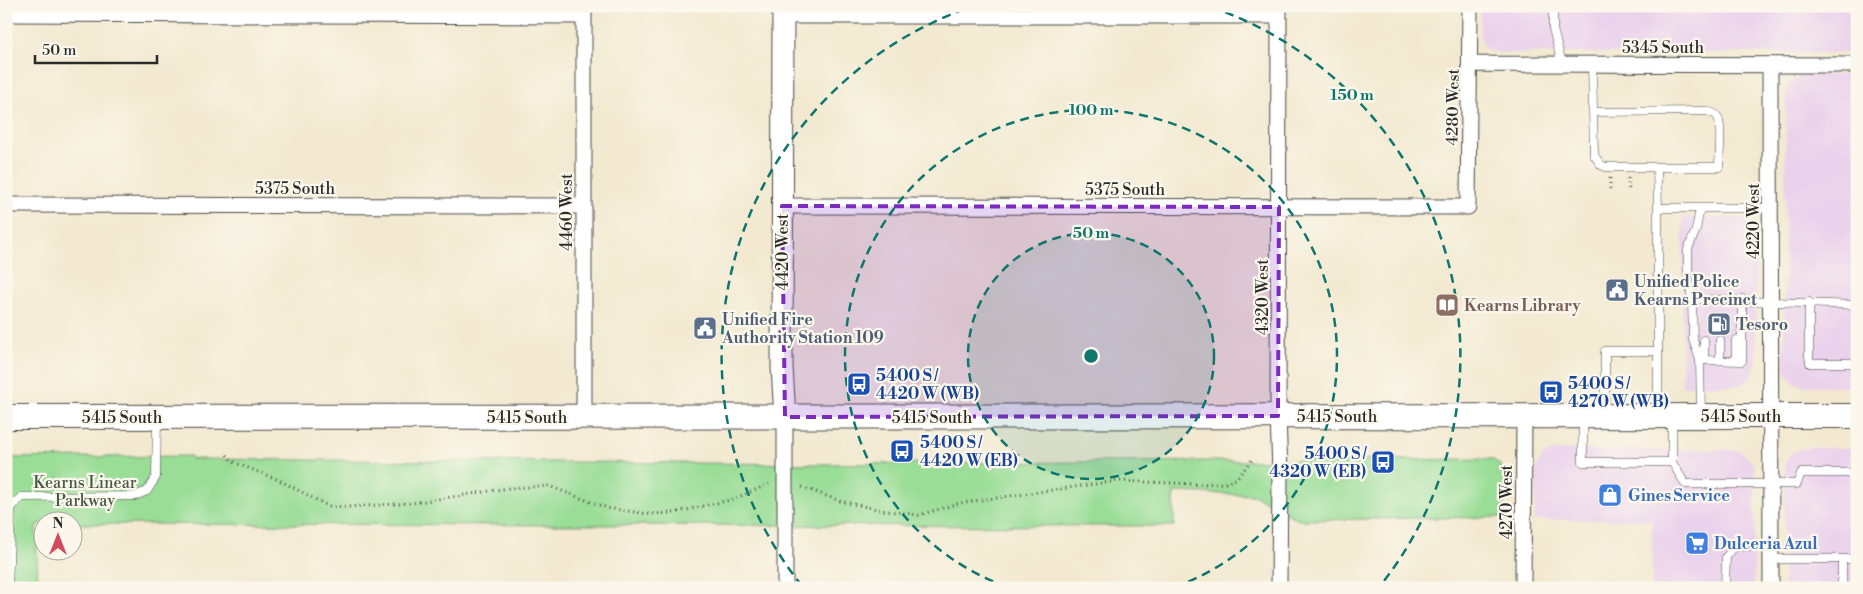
<svg xmlns="http://www.w3.org/2000/svg" width="1863" height="594" font-family="'Libre Bodoni',serif">
<style>
.built{fill:#ead1ec}
.green{fill:#99dd96;stroke:#628460}
.lines{fill:none;stroke-linecap:round;stroke-linejoin:round}
.lane-casing{stroke:#494844;stroke-width:9}
.street-casing{stroke:#494844;stroke-width:17}
.secondary-casing{stroke:#494844;stroke-width:23}
.primary-casing{stroke:#494844;stroke-width:26}
.path{stroke:#494844;stroke-width:3;stroke-dasharray:1 4;stroke-linecap:butt}
.lane{stroke:#fff;stroke-width:8}
.street{stroke:#fff;stroke-width:15}
.secondary{stroke:#fff;stroke-width:21}
.primary{stroke:#fff;stroke-width:24}
.marked{fill:#7b2cbf;fill-opacity:0.2;stroke:#7b2cbf;stroke-width:4;stroke-dasharray:10 6;stroke-linejoin:round}
.ring{fill:none;stroke:#0f766e;stroke-width:2.5;stroke-dasharray:9 6}
.labels{text-anchor:middle;stroke-width:4.5;stroke-linejoin:round;paint-order:stroke}
.street-label{font-size:16px;fill:#2b2b2b;stroke:#fbf7ec}
.service-label{font-size:16px;font-weight:bold;fill:#4e5e75;stroke:#fbf7ec;text-anchor:start}
.education-label{font-size:16px;font-weight:bold;fill:#785e54;stroke:#fbf7ec;text-anchor:start}
.transit-label{font-size:16px;font-weight:bold;fill:#164399;stroke:#fbf7ec;text-anchor:start}
.park-label{font-size:16px;fill:#465846;stroke:#fbf7ec}
.shop-label{font-size:16px;font-weight:bold;fill:#366cbe;stroke:#fbf7ec;text-anchor:start}
.centre{fill:#0f766e;stroke:#fbf7ec;stroke-width:2.5}
.ring-label{font-size:15px;text-anchor:middle;font-weight:bold;fill:#0f766e;stroke:#fbf7ec;stroke-width:4.5;stroke-linejoin:round;paint-order:stroke}
</style>
<rect width="100%" height="100%" fill="#fbf7ec"/>
<filter id="ink" filterUnits="userSpaceOnUse"><feTurbulence type="fractalNoise" baseFrequency=".02" numOctaves="2"/><feDisplacementMap in="SourceGraphic" scale="10" xChannelSelector="R" yChannelSelector="G"/><feConvolveMatrix kernelMatrix="1 2 1 2 8 2 1 2 1" color-interpolation-filters="sRGB"/></filter>
<filter id="wash" filterUnits="userSpaceOnUse"><feTurbulence type="fractalNoise" baseFrequency=".0096" numOctaves="4" result="noise"/><feDisplacementMap in="SourceGraphic" scale="20" xChannelSelector="R" yChannelSelector="G"/><feGaussianBlur stdDeviation="1.12" result="paint"/><feColorMatrix in="noise" values="0 0 0 0 0 0 0 0 0 0 0 0 0 0 0 0 0 1.4 0 .05"/><feComposite in="paint" operator="in"/></filter>
<g filter="url(#wash)">
<rect width="100%" height="100%" fill="#f2e9d0"/>
<path class="built" d="M1480 6H1857V53H1499L1487 50 1483 46 1480 34Z
M1804 75H1857V387L1802 386 1795 383 1788 376 1784 364 1786 93 1789 84 1799 76Z
M1683 218H1738L1745 220 1753 228 1756 238V364L1752 375 1744 383 1738 385 1682 386Z
M1808 448H1857V588H1784L1785 464 1788 457 1795 451Z
M1557 450H1730L1742 452 1753 463 1755 469 1754 588H1652V520H1535L1536 467 1544 455Z"/>
<path class="green" d="M191 456V459L817 464 1492 459 1501 466 1505 473 1503 517 1299 520 1254 495 1174 492V526L73 524 72 522H42V524L36 525 38 588H6V458Z"/>
</g>
<g filter="url(#ink)">
<g class="lines">
<g class="lane-casing">
<path id="lane" d="M1553 6V29L1562 64
M1592 64 1594 155 1601 165 1606 167H1657L1658 208
M1593 112 1706 111C1710 112 1715 113 1717 116 1723 124 1719 156 1719 167H1657
M1692 299 1688 275V249L1696 230 1700 208
M1742 299V361L1700 360 1693 340 1692 299 1857 305
M1809 302V356L1810 363H1857
M1704 340V360
M1720 340V360
M1736 340V360
M1700 360 1701 413
M1605 414V351H1658
M1658 414V208H1770
M1583 418V462H1672V419
M1672 462 1685 484H1797L1801 473H1856L1857 470
M1771 559H1842
M8 588 11 508 21 497 135 496 147 491 156 477 157 420
M1725 588 1726 557 1735 546H1771
M1842 588V559H1857"/>
</g>
<g class="street-casing">
<path id="street" d="M584 8V417
M6 14 584 16
M783 16H1279
M1470 64 1857 65
M1770 65 1771 588
M6 205 584 206
M782 206 1468 207 1470 6
M785 588V417
M1279 588 1280 471 1278 416 1279 6
M1523 588 1524 416"/>
</g>
<g class="secondary-casing">
<path id="secondary" d="M783 6 782 367 785 417"/>
</g>
<g class="primary-casing">
<path id="primary" d="M6 417 1857 416"/>
</g>
<path class="path" d="M1610 178V192
M1628 178 1629 192
M227 455 233 462 279 480 328 506 347 507 412 503 509 488 549 486 607 508 648 514 673 513 734 499 769 484
M802 487 840 501 881 510 919 515 960 503 1117 481 1199 484 1225 483 1236 479 1252 460"/>
<use href="#lane" class="lane"/>
<use href="#street" class="street"/>
<use href="#secondary" class="secondary"/>
<use href="#primary" class="primary"/>
</g>
</g>
<path class="marked" d="M782 206 1279 207 1278 416 785 417Z"/>
<circle cx="1091" cy="356" r="123" fill="#0f766e" fill-opacity=".12"/>
<g class="ring">
<circle cx="1091" cy="356" r="123"/>
<path d="M1007 587A246 246 0 1 1 1175 587"/>
<path d="M802 586A369 369 0 0 1 971 7M1211 7A369 369 0 0 1 1380 586"/>
</g>
<defs>
<g id="civic-square" transform="scale(1.25)"><rect x="-9" y="-9" width="18" height="18" rx="4" fill="#5c6f8a" stroke="#fbf7ec"/><path d="M-.6-6.5H3V-4.5H.6V-3L4-1V1h2V6H-6V1h2V-1L-.6-3ZM-1.2 2.5V6h2.4V2.5Z" fill="#fff"/></g>
<g id="library-square" transform="scale(1.25)"><rect x="-9" y="-9" width="18" height="18" rx="4" fill="#8d6e63" stroke="#fbf7ec"/><path d="M-6-4Q-3-5.5-.7-3.5V5Q-3 3-6 4ZM6-4Q3-5.5 .7-3.5V5Q3 3 6 4Z" fill="#fff"/></g>
<g id="fuel-square" transform="scale(1.25)"><rect x="-9" y="-9" width="18" height="18" rx="4" fill="#5c6f8a" stroke="#fbf7ec"/><path d="M-5.5-6h7V0h2V4h1.3V-2.5L3-4.5l.8-.8L6-3V5H2.5V1h-1V6h-7ZM-4.2-4.7v3.2H.2V-4.7Z" fill="#fff"/></g>
<g id="bus-square" transform="scale(1.25)"><rect x="-9" y="-9" width="18" height="18" rx="4" fill="#1a4fb4" stroke="#fbf7ec"/><path d="M-5-6H5V4H4V6H2V4H-2V6H-4V4H-5ZM-3.5-4V0h7V-4ZM-3.5 1.2v1.5H-2V1.2ZM2 1.2v1.5H3.5V1.2Z" fill="#fff"/></g>
<g id="shop-square" transform="scale(1.25)"><rect x="-9" y="-9" width="18" height="18" rx="4" fill="#3f7fe0" stroke="#fbf7ec"/><path d="M-5-2.5h2.3a2.7 3.5 0 0 1 5.4 0H5L5.5 6h-11ZM-1.5-2.5h3a1.5 2.3 0 0 0-3 0Z" fill="#fff"/></g>
<g id="supermarket-square" transform="scale(1.25)"><rect x="-9" y="-9" width="18" height="18" rx="4" fill="#3f7fe0" stroke="#fbf7ec"/><path d="M-6-5.5h2.5l.6 2H6L4.5 2H-2.5L-4.4-4H-6ZM-1.5 3.2a1.3 1.3 0 1 0 .1 0ZM3 3.2a1.3 1.3 0 1 0 .1 0Z" fill="#fff"/></g>
</defs>
<g fill-rule="evenodd">
<use href="#civic-square" x="1617" y="290"/>
<use href="#library-square" x="1447" y="305"/>
<use href="#fuel-square" x="1719" y="324"/>
<use href="#civic-square" x="705" y="328"/>
<use href="#bus-square" x="859" y="384"/>
<use href="#bus-square" x="1551" y="392"/>
<use href="#bus-square" x="902" y="451"/>
<use href="#bus-square" x="1383" y="462"/>
<use href="#shop-square" x="1610" y="495"/>
<use href="#supermarket-square" x="1697" y="543"/>
</g>
<g class="labels">
<g class="street-label">
<text x="1663" y="53">5345 South</text>
<text transform="translate(1452 107) rotate(-89)" y="6">4280 West</text>
<text x="295" y="194">5375 South</text>
<text x="1125" y="195">5375 South</text>
<text transform="translate(566 212) rotate(-90)" y="6">4460 West</text>
<text transform="translate(1753 221) rotate(-90)" y="6">4220 West</text>
<text transform="translate(782 252) rotate(-90)" y="6">4420 West</text>
<text transform="translate(1262 297) rotate(-90)" y="6">4320 West</text>
<text x="1337" y="422">5415 South</text>
<text x="1741" y="422">5415 South</text>
<text x="122" y="423">5415 South</text>
<text x="527" y="423">5415 South</text>
<text x="932" y="423">5415 South</text>
<text transform="translate(1506 502) rotate(-90)" y="6">4270 West</text>
</g>
<g class="service-label">
<text x="1634" y="287">Unified Police<tspan x="1634" dy="18">Kearns Precinct</tspan></text>
<text x="722" y="325">Unified Fire<tspan x="722" dy="18">Authority Station 109</tspan></text>
<text x="1736" y="330">Tesoro</text>
</g>
<g class="education-label">
<text x="1464" y="311">Kearns Library</text>
</g>
<g class="transit-label">
<text x="876" y="381">5400 S /<tspan x="876" dy="18">4420 W (WB)</tspan></text>
<text x="1568" y="389">5400 S /<tspan x="1568" dy="18">4270 W (WB)</tspan></text>
<text x="920" y="448">5400 S /<tspan x="920" dy="18">4420 W (EB)</tspan></text>
<text x="1366" y="459" text-anchor="end">5400 S /<tspan x="1366" dy="18">4320 W (EB)</tspan></text>
</g>
<g class="park-label">
<text x="85" y="488">Kearns Linear<tspan x="85" dy="18">Parkway</tspan></text>
</g>
<g class="shop-label">
<text x="1628" y="501">Gines Service</text>
<text x="1714" y="549">Dulceria Azul</text>
</g>
</g>
<circle cx="1091" cy="356" r="8" class="centre"/>
<g class="ring-label">
<text x="1352" y="100">150 m</text>
<text x="1091" y="115">100 m</text>
<text x="1091" y="238">50 m</text>
</g>
<rect width="1863" height="594" fill="none" stroke="#fbf7ec" stroke-width="25"/>
<g transform="translate(58 536)"><circle r="24" fill="#fbf7ec" stroke="#a8a59f"/>
<path d="M0-4L9 19L0 12L-9 19Z" fill="#d1495b"/>
<text y="-8" font-size="14" font-weight="bold" text-anchor="middle" fill="#2b2b2b">N</text>
</g>
<path d="M35 55v8h122v-8" fill="none" stroke="#2b2b2b" stroke-width="2.5"/>
<text x="42" y="55" font-size="15" fill="#2b2b2b" stroke="#fbf7ec" stroke-width="4" paint-order="stroke">50 m</text>
</svg>
